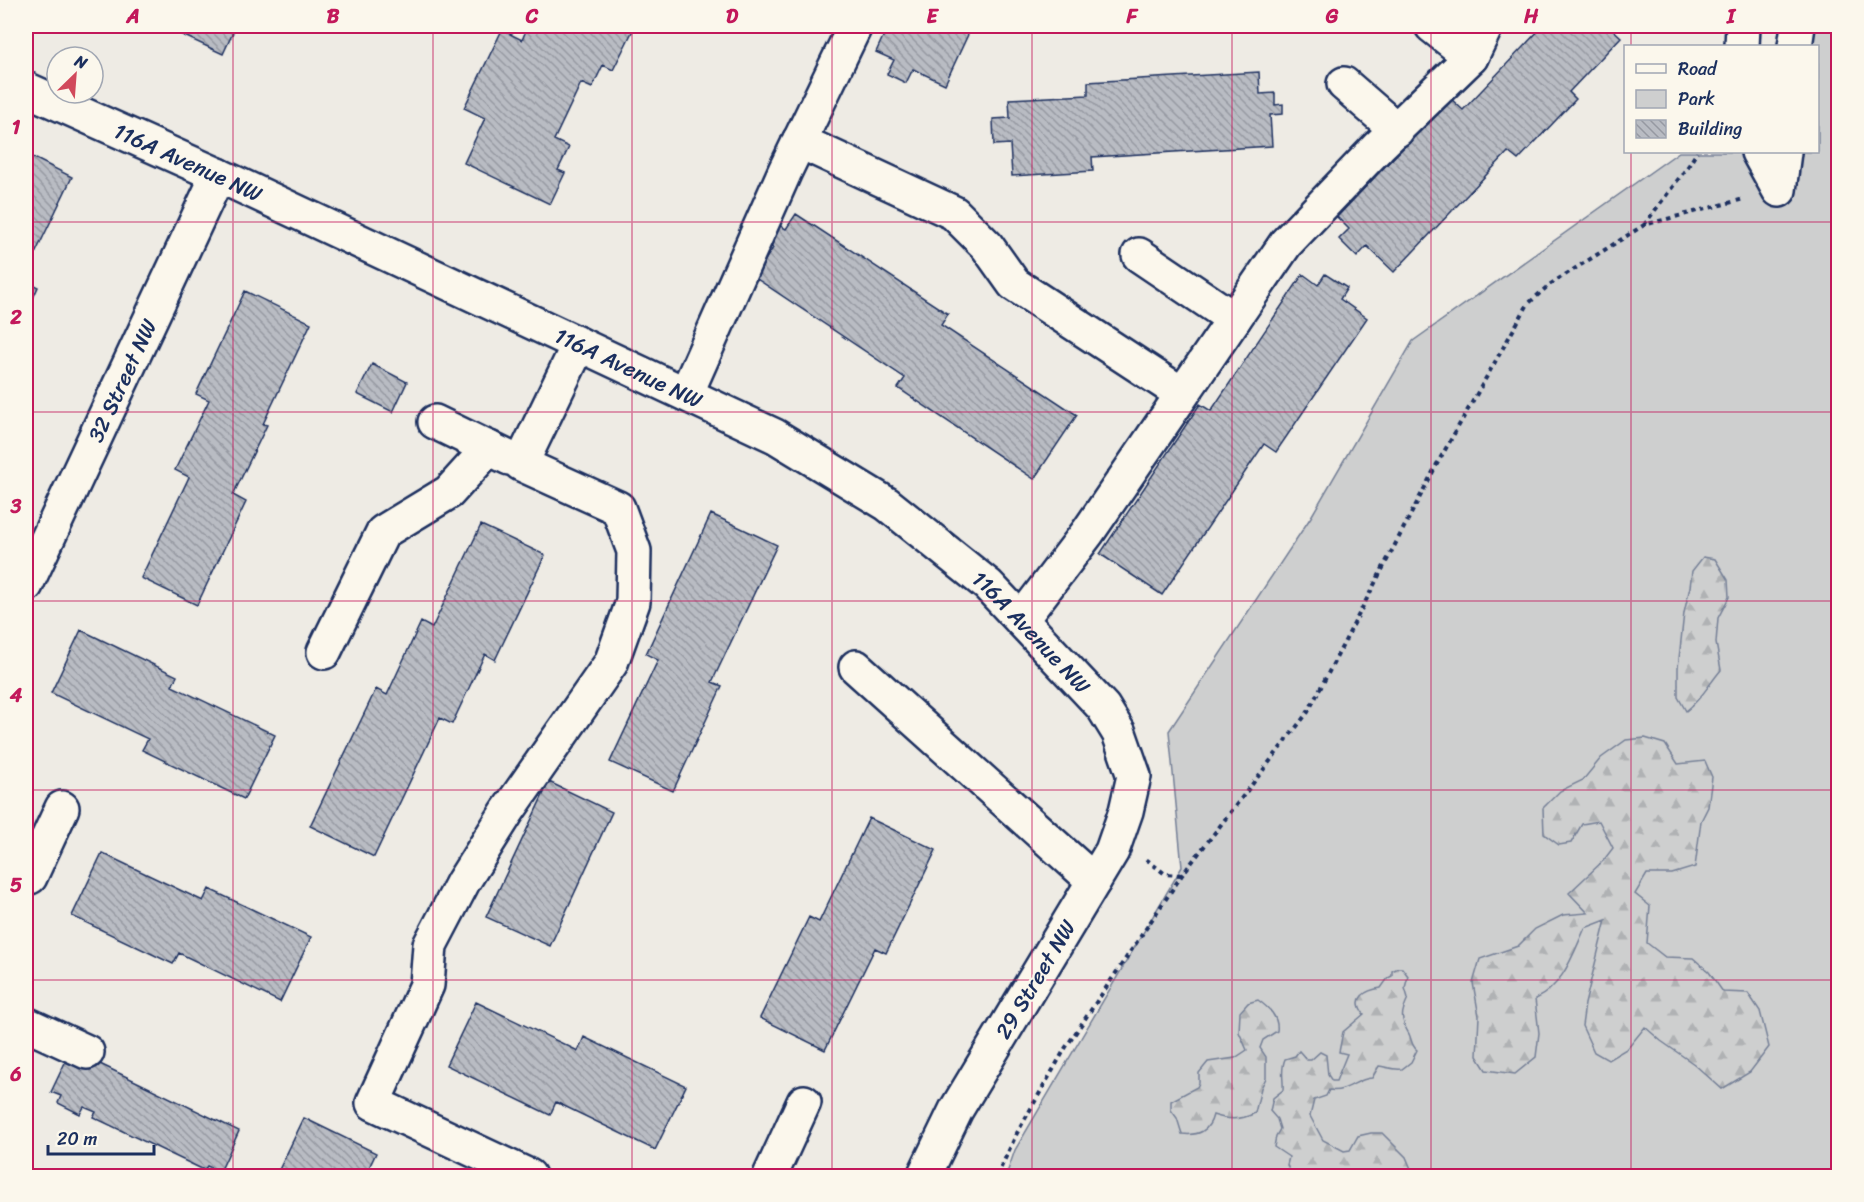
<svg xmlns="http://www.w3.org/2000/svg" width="1864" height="1202" font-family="Sriracha,sans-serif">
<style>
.green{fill:#cecfcf;stroke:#747f96;stroke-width:1.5}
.forest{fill:url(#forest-firs);stroke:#747f96;stroke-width:1.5}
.building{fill:url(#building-back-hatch);stroke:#1b2f5e;stroke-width:1.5}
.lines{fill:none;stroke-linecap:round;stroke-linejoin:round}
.minor-casing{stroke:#1b2f5e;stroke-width:38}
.path{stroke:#1b2f5e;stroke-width:4;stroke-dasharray:4.5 4.5;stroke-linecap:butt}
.minor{stroke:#fbf7ec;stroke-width:33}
.grid{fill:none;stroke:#c2185b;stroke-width:1.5;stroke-opacity:0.55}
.labels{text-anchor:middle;stroke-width:4.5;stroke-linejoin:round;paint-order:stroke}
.street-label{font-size:22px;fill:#1b2f5e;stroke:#fbf7ec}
.neatline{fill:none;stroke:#c2185b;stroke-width:2}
.grid-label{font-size:20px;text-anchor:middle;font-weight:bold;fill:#c2185b}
</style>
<defs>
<pattern id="forest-firs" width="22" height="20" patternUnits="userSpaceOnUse" patternTransform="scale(1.5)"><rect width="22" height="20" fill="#cecfcf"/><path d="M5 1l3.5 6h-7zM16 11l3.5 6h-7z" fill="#b0b2b4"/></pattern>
<pattern id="building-back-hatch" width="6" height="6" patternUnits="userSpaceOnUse" patternTransform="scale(1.5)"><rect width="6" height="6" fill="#b9bcc3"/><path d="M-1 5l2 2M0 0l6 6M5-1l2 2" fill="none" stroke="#9699a2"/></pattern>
</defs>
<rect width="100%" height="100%" fill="#eeebe4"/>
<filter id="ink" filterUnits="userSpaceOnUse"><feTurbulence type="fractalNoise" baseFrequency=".0167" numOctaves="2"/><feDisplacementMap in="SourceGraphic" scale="12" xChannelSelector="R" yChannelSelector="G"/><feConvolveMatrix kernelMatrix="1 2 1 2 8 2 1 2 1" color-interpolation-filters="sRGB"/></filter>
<g filter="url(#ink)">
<path class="green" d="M1815 26H1838V1176H1006L1015 1150 1182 867 1169 731 1311 517 1413 341 1679 152H1818V46H1805Z"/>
<path class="forest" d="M1703 557 1715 559 1728 580 1729 597 1718 618 1716 643 1721 670C1709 684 1701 700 1686 711L1678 697V668L1684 613 1690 587 1692 571Z
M1645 738 1665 744 1678 764 1705 761 1712 777 1708 807 1701 821 1695 867 1672 874H1647L1635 894 1650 906 1647 943 1665 957 1693 958 1709 972 1723 992 1748 993 1760 1011 1769 1047 1750 1072 1722 1089 1694 1064 1661 1041 1645 1027 1628 1048 1608 1060 1594 1052 1582 1026 1585 1004 1606 920 1585 928C1573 954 1563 987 1535 999L1539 1033 1536 1057 1515 1074 1486 1070 1477 1056 1479 1016 1473 983 1480 959 1518 946 1535 929 1563 915 1588 913 1569 893 1603 861 1613 848 1599 821 1582 824 1571 843 1559 845 1544 834 1543 808 1560 791 1583 780 1601 758 1626 740Z
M1398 968H1402L1408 976 1405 988 1408 998C1401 1013 1400 1019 1409 1034 1412 1040 1411 1045 1417 1050L1411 1062 1402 1069C1393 1070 1387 1067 1379 1066L1372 1078C1355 1079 1347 1093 1329 1090L1326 1096 1314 1100 1310 1116 1323 1140 1344 1151 1350 1150 1358 1136 1371 1133H1382L1406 1157 1414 1176H1292L1287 1165 1289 1157 1274 1147 1276 1136 1280 1129 1277 1119 1270 1111 1273 1098 1283 1090C1284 1079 1280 1071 1285 1059L1295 1056 1299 1051 1307 1060H1311L1320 1052 1326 1055 1328 1075 1332 1081H1336L1347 1054 1339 1052 1343 1032 1364 1014C1351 998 1366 990 1381 988L1388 978 1392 976V971Z
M1258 1000C1269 1008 1279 1017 1277 1031L1263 1040 1260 1048 1266 1057V1078L1261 1088 1255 1113C1242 1120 1227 1120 1213 1115 1209 1131 1199 1136 1182 1134L1177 1118 1171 1110V1101L1197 1087 1199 1083V1073L1208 1062 1235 1058 1247 1050 1239 1032 1240 1012 1248 1003Z"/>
<path class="building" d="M163 26H236L223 54Z
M528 26H635L613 70 603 65 592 88 581 83 554 140 569 147 558 170 565 173 550 204 464 163 485 118 464 108 502 30 522 40Z
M888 26H972L945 84 913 69 906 83 887 74 894 60 876 52Z
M1543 26H1609L1621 37 1569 92 1576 99 1518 160 1508 152 1394 272 1367 246 1357 257 1339 239 1349 229 1337 217 1450 98 1463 110Z
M1259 72 1260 94 1275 93V105L1283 104V114L1270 115 1272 146 1092 157 1093 171 1012 176 1010 144 994 145 993 119 1010 118 1009 99 1088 95V82Z
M26 154 72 177 35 254 26 249Z
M796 214 948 314 941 325 1077 415 1034 479 898 388 905 378 754 277 773 248 763 242 775 223 786 229Z
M1303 274 1318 285 1325 274 1347 288 1340 299 1367 318 1276 452 1264 444 1162 595 1100 554 1200 404 1211 411Z
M26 281 38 287 26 314Z
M245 291 311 323 263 424 267 425 233 495 246 502 197 605 141 578 189 477 175 470 209 400 196 394Z
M372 364 407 382 393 412 357 394Z
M711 514 777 545 712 682 722 686 673 791 610 762 658 660 646 654Z
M481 525 545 555 495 660 485 654 452 724 440 718 374 857 310 826 376 689 387 695 421 622 432 628Z
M81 630 177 676 172 686 275 735 244 799 142 750 148 739 51 693Z
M549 782 612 812 550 946 486 917Z
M869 818 936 850 886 953 875 948 825 1050 760 1018 809 917 819 922Z
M102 853 203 901 209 889 311 937 280 1002 179 953 173 964 72 916Z
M476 1002 578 1051 584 1037 686 1086 655 1150 556 1102 550 1115 446 1065Z
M71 1050 239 1131 220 1172 207 1166 204 1170 93 1117 96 1112 84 1107 80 1114 58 1103 61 1096 51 1092Z
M304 1118 376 1153 365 1176H276Z"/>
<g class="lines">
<g class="minor-casing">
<g id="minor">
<path d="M1432 26 1471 57"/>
<path d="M1742 46 1743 26"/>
<path d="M1795 46 1798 26"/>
<path d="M1344 84 1397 130"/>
<path id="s1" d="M26 89 218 175 775 436 887 504 988 585 1103 707 1119 733 1134 776 1126 811 1112 851 956 1110 924 1176"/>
<path d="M799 141 954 213 987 246 1014 284 1182 394"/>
<path d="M1758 152 1779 190 1784 152"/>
<path d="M1139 255 1234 319"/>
<path d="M686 394 785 171 855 26"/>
<path d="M435 422 509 458"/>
<path id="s2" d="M26 585 218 175"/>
<path d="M1021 620 1088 532 1286 243 1379 146 1471 57 1486 26"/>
<path d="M324 652 383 532 449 492 489 448"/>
<path d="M856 667 1094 881"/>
<path d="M26 875 30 877 62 808"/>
<path d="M26 1024 87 1052"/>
<path d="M529 1176 373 1103 427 985 430 945 463 882 507 812 611 663 633 602 634 551 618 508 521 464 579 344"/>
<path d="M770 1176 804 1102"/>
</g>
</g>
<path class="path" d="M1644 225 1689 165 1697 152
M1146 859 1165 874 1182 875
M997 1176 1017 1133 1066 1047 1182 875 1308 712 1437 464 1528 304 1549 285 1644 225 1744 199"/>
<use href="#minor" class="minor"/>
</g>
</g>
<path class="grid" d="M233 26V1176M433 26V1176M632 26V1176M832 26V1176M1032 26V1176M1232 26V1176M1431 26V1176M1631 26V46M1631 152V1176M26 222H1838M26 412H1838M26 601H1838M26 790H1838M26 980H1838"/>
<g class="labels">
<g class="street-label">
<text dy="8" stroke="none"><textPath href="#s1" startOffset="178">116A Avenue NW</textPath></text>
<text dy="8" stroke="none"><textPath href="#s1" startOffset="664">116A Avenue NW</textPath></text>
<text dy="8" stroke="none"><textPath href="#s2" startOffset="226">32 Street NW</textPath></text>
<text dy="8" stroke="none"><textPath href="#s1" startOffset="1150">116A Avenue NW</textPath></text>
<text transform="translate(1035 979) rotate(-59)" y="8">29 Street NW</text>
</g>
</g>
<rect width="1864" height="1202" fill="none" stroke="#fbf7ec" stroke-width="66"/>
<rect x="1624" y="45" width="195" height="108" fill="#fbf7ec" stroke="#a1a7b3" stroke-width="1.5"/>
<rect x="1636" y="64" width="30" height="9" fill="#fbf7ec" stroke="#a1a7b3" stroke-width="1.5"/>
<text x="1678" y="75" font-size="18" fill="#1b2f5e">Road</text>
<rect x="1636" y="90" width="30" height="18" fill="#cecfcf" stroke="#a1a7b3" stroke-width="1.5"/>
<text x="1678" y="105" font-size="18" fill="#1b2f5e">Park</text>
<rect x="1636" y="120" width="30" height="18" fill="url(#building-back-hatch)" stroke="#a1a7b3" stroke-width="1.5"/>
<text x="1678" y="135" font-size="18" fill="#1b2f5e">Building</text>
<g transform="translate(75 75) rotate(25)"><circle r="28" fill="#fbf7ec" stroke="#a1a7b3" stroke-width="1.5"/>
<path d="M0-4.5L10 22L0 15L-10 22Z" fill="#d1495b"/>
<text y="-9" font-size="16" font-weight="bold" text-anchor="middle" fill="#1b2f5e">N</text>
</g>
<path d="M48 1145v9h106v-9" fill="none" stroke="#1b2f5e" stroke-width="3"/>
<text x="57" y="1145" font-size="18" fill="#1b2f5e" stroke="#fbf7ec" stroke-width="4.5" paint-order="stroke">20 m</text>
<rect x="33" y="33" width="1798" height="1136" class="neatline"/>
<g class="grid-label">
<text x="133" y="23">A</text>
<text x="333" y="23">B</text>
<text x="532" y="23">C</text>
<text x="732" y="23">D</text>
<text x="932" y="23">E</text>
<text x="1132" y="23">F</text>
<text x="1332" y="23">G</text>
<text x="1531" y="23">H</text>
<text x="1731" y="23">I</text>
<text x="16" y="134">1</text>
<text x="16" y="324">2</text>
<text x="16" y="513">3</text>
<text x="16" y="702">4</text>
<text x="16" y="892">5</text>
<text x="16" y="1081">6</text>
</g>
</svg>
